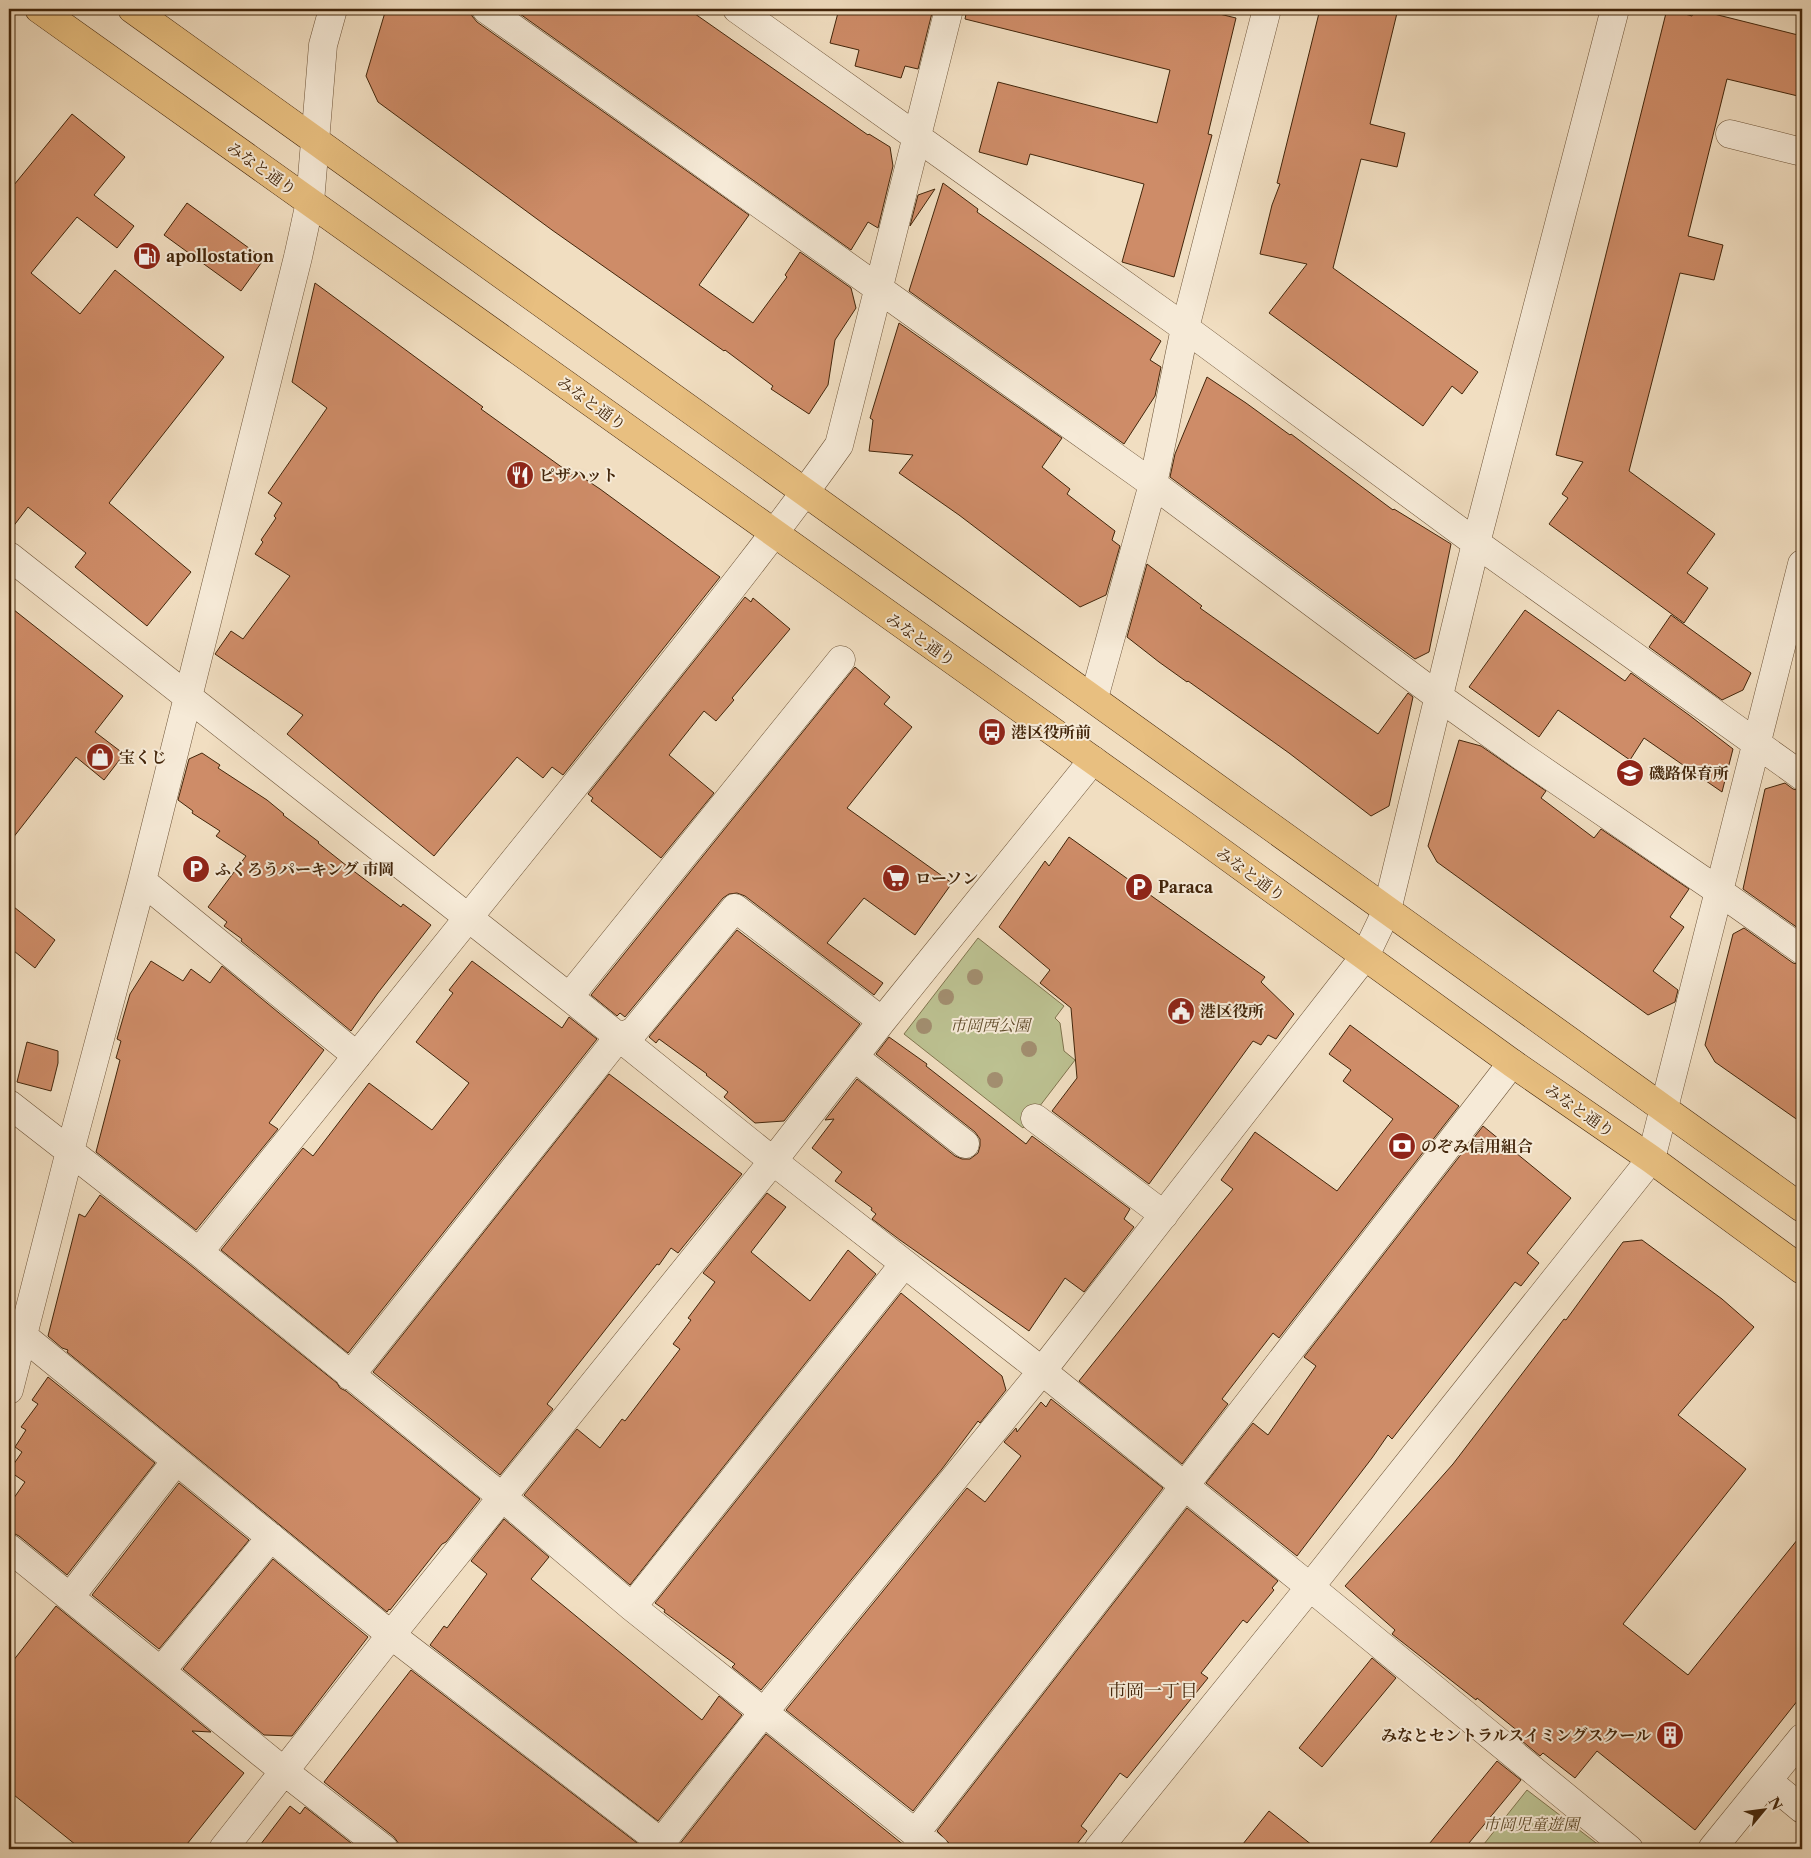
<svg xmlns="http://www.w3.org/2000/svg" width="1811" height="1858" font-family="'Libre Caslon Text','Noto Serif JP',serif">
<style>
.green{fill:#bcc191;stroke:#80744e}
.building{fill:#ce8c68;stroke:#43260b}
.lines{fill:none;stroke-linecap:round;stroke-linejoin:round}
.minor-casing{stroke:#6e5438;stroke-width:29}
.highway-casing{stroke:#43260b;stroke-width:29}
.minor{stroke:#f6ead7;stroke-width:28}
.highway{stroke:#e8bf80;stroke-width:28}
.tree{fill:#a28e6f}
.labels{text-anchor:middle;stroke-width:4;stroke-linejoin:round;paint-order:stroke}
.street-label{font-size:16px;fill:#43260b;stroke:#f6ead7}
.poi-label{font-size:16px;font-weight:bold;fill:#43260b;stroke:#f6ead7;text-anchor:start}
.park-label{font-size:16px;font-style:italic;fill:#614d2c;stroke:#f6ead7}
.neighbourhood-label{font-size:18px;fill:#43260b;stroke:#f6ead7}
</style>
<rect width="100%" height="100%" fill="#f1dec1"/>
<filter id="stains"><feTurbulence type="fractalNoise" baseFrequency=".004" numOctaves="4"/><feColorMatrix values="0 0 0 0 .2 0 0 0 0 .09 0 0 0 0 .02 0 0 0 .5 -.17"/></filter>
<radialGradient id="worn" r=".72"><stop offset=".6" stop-color="#630" stop-opacity="0"/><stop offset="1" stop-color="#630" stop-opacity=".3"/></radialGradient>
<path class="green" d="M978 938 1064 1006 1055 1018 1060 1023 1064 1051 1075 1060 1023 1128 904 1034Z
M1527 1790 1604 1849H1480Z"/>
<path class="building" d="M386 9H471L472 16 477 22 749 215 699 285 753 323 787 277 785 275 800 252 851 288 856 308 835 340 828 385 809 414 771 389 773 386 725 350 724 351 552 230 378 102 366 76Z
M513 9H688L868 135 869 134 890 147 893 166 878 228 868 222 851 250Z
M839 9H933L918 69 905 66 901 78 855 66 859 50 830 43Z
M967 9H1199L1236 18 1208 134 1212 135 1174 277 1122 262 1144 184 1030 154 1027 165 979 152 998 82 1157 123 1170 70 965 19Z
M1320 9H1398L1370 124 1405 133 1397 167 1361 159 1333 268 1478 372 1462 394 1452 386 1423 426 1269 313 1307 264 1260 254 1272 205 1280 184 1277 183Z
M1667 9 1692 16 1694 9 1802 36V97L1727 79 1688 236 1723 245 1714 280 1680 273 1629 471 1715 534 1687 573 1708 588 1684 623 1549 524 1568 498 1562 494 1583 462 1556 455Z
M72 114 125 157 94 195 134 226 117 248 77 217 31 273 80 314 115 270 224 357 109 503 191 572 147 626 75 567 86 553 28 507 9 532V191Z
M943 183 978 209 977 212 1161 341 1150 360 1161 367 1155 396 1124 444 909 291Z
M935 189 910 226 918 195Z
M187 203 264 259 241 291 164 235Z
M315 283 483 407 481 409 574 476 576 473 600 489 720 577 563 775 552 767 543 778 517 757 434 856 287 734 303 715 215 654 231 631 243 639 290 576 255 554 263 542 261 540 276 518 274 516 282 503 268 493 327 408 292 382Z
M899 323 1062 438 1042 467 1070 489 1067 494 1115 531 1112 540 1120 546 1106 595 1080 607 959 515 899 473 913 455 869 451 873 420 870 418Z
M1207 377 1246 403 1290 435 1291 434 1303 443 1393 510 1394 509 1451 544 1429 652 1415 659 1170 477 1175 454Z
M1147 564 1202 606 1200 608 1378 734 1408 693 1413 697 1389 806 1371 816 1289 753 1188 681 1187 682 1159 662 1127 637Z
M745 597 751 602 753 598 790 629 732 698 734 700 716 721 704 711 669 755 714 793 661 858 591 801 593 798 588 794Z
M9 606 123 696 95 732 124 754 104 780 76 757 9 843Z
M1525 610 1625 681 1631 673 1689 715 1733 749 1722 792 1644 738 1630 760 1558 710 1539 737 1469 687Z
M1671 615 1751 673 1743 690 1722 700 1649 647Z
M855 667 890 697 884 704 912 727 847 808 952 883 915 935 864 898 827 943 883 983 874 995 745 896 737 893 729 894 723 898 625 1017 620 1013 617 1016 591 995Z
M1459 740 1481 746 1546 791 1541 798 1594 838 1601 829 1689 889 1670 917 1684 927 1653 971 1678 990 1675 1002 1648 1015 1437 862 1428 846Z
M202 753 220 765 218 768 267 800 284 814 283 815 319 842 318 843 347 866 401 907 403 904 431 925 377 994 351 1031 241 941 242 939 224 926 227 922 208 907 246 856 216 836 220 831 192 813 193 811 178 800 189 759Z
M1785 783 1793 789 1802 791V931L1743 889 1765 789Z
M1069 837 1265 977 1261 982 1294 1014 1276 1039 1268 1035 1261 1045 1253 1041 1149 1184 1052 1111 1077 1078 1071 1008 1040 983 1050 970 999 927 1045 861 1049 866Z
M9 903 55 940 35 968 9 947Z
M1744 928 1793 963 1802 965V1123L1715 1062 1705 1045 1733 934Z
M737 930 860 1024 784 1121 755 1123 724 1097 728 1092 706 1075 707 1074 659 1039 656 1043 649 1037Z
M151 961 183 981 191 969 210 983 222 966 324 1050 269 1123 278 1129 196 1230 96 1152 120 1060 116 1058 121 1041 117 1039 130 994Z
M472 961 562 1028 569 1017 597 1039 348 1353 221 1250 303 1148 313 1156 369 1083 432 1130 469 1083 416 1042 453 993 449 990Z
M1350 1025 1459 1106 1279 1338 1273 1333 1222 1399 1228 1404 1182 1464 1079 1381 1233 1189 1221 1180 1255 1132 1337 1191 1393 1119 1343 1081 1351 1070 1329 1054Z
M889 1037 927 1064 926 1066 1026 1144 1032 1136 1130 1209 1124 1219 1134 1227 1084 1292 1065 1278 1029 1331 900 1240 872 1219 876 1214 871 1210 872 1208 835 1181 842 1172 812 1148 834 1119 825 1120 857 1079 955 1156 962 1159H970L978 1153 980 1146V1139L975 1132 876 1054Z
M27 1042 58 1051V1063L51 1091 17 1082Z
M609 1074 742 1174 678 1253 671 1248 659 1265 657 1264 547 1404 553 1409 500 1475 373 1372Z
M1483 1126 1571 1198 1527 1253 1539 1263 1521 1286 1515 1282 1392 1439 1388 1435 1372 1458 1297 1556 1206 1483 1253 1423 1268 1435 1316 1366 1304 1357Z
M767 1193 786 1207 751 1252 810 1301 848 1250 876 1274 630 1585 524 1495 577 1429 600 1448 622 1419 625 1421 680 1349 673 1344 691 1320 688 1318 715 1282 703 1273Z
M100 1195 189 1264 337 1383 340 1388 346 1391 480 1499 446 1542 442 1544 390 1610 389 1609 387 1612 67 1352 68 1350 62 1348 48 1336 79 1214 85 1217Z
M1642 1240 1722 1299 1754 1327 1678 1415 1746 1469 1623 1624 1688 1675 1802 1534V1695L1695 1830 1597 1751 1575 1778 1543 1753 1540 1756 1516 1736 1519 1732 1477 1698 1476 1700 1392 1634 1395 1630 1345 1586 1453 1464 1564 1319 1566 1320 1623 1242Z
M901 1293 1002 1376 1006 1390 980 1423 978 1421 942 1469 761 1690 732 1667 735 1664 664 1612 665 1610 655 1603Z
M48 1377 155 1463 67 1575 19 1536 9 1531V1505L25 1482 9 1471 22 1452 15 1447 26 1430 21 1427 38 1404 32 1400Z
M1051 1399 1163 1488 913 1811 786 1710 967 1488 985 1502 1021 1456 1004 1442 1016 1428 1017 1432 1041 1402 1046 1407Z
M179 1483 249 1540 159 1649 92 1595Z
M1187 1508 1278 1581 1272 1588 1274 1590 1247 1623 1243 1620 1201 1673 1208 1678 1127 1778 1120 1773 1081 1826 1087 1831 1073 1849H950L949 1843 937 1831Z
M504 1519 549 1557 531 1579 702 1720 719 1696 742 1715 658 1821 430 1645 444 1626 447 1628 487 1574 471 1561Z
M273 1559 368 1637 292 1736 264 1735 183 1669Z
M56 1606 211 1732 192 1731 244 1773 183 1849H81L9 1791V1666Z
M1372 1658 1396 1678 1322 1767 1299 1748Z
M411 1670 641 1846V1849H405L399 1844 394 1837 324 1782Z
M766 1734 905 1846 910 1849H679V1845Z
M1497 1761 1521 1780 1464 1849H1425Z
M290 1806 300 1814 305 1807 351 1843 346 1849H257Z
M1269 1811 1317 1849H1239Z"/>
<g class="lines">
<g class="minor-casing">
<path id="minor" d="M486 9 1153 484 1439 697 1523 757 1720 892 1802 950
M737 9 1185 328 1476 543 1802 776
M1730 134 1802 152
M9 556 569 997 773 1161 1042 1371 1310 1587 1629 1849
M1094 698 1153 484 1185 328 1267 9
M142 881 357 1056
M569 997 841 660
M854 1057 965 1144
M9 1104 199 1252 502 1497 632 1607 935 1849
M1035 1118 1164 1215
M199 1252C334 1084 470 917 605 748 684 648 765 549 839 445L949 9
M23 1336 391 1635 662 1843 664 1849
M350 1376 618 1038 634 1031 735 908 882 1021
M9 1390 70 1151 142 881 298 257 310 202 323 45 333 9
M9 1548 285 1772 384 1849
M70 1597 176 1461
M632 1607 904 1264
M161 1671 271 1537
M1768 1781 1802 1809
M915 1834 1512 1063
M223 1849 391 1635 773 1161 882 1021 1093 760
M656 1849 763 1713 1042 1371 1365 956 1387 910 1476 543 1615 9
M1098 1849 1310 1587 1651 1159 1802 564
M1712 1849 1802 1738"/>
</g>
<g class="highway-casing">
<path id="highway" d="M39 9 1184 825 1512 1063 1651 1159 1802 1270
M132 9 1802 1208"/>
</g>
<use href="#minor" class="minor"/>
<use href="#highway" class="highway"/>
</g>
<g class="tree">
<circle cx="975" cy="977" r="8"/>
<circle cx="946" cy="997" r="8"/>
<circle cx="924" cy="1026" r="8"/>
<circle cx="1029" cy="1049" r="8"/>
<circle cx="995" cy="1080" r="8"/>
</g>
<defs>
<g id="fuel-disc" transform="scale(1.4375)"><circle r="9.5" fill="#8f2418" stroke="#f6ead7"/><path d="M-5.5-6h7V0h2V4h1.3V-2.5L3-4.5l.8-.8L6-3V5H2.5V1h-1V6h-7ZM-4.2-4.7v3.2H.2V-4.7Z" fill="#fff"/></g>
<g id="restaurant-disc" transform="scale(1.4375)"><circle r="9.5" fill="#8f2418" stroke="#f6ead7"/><path d="M-5-6h1v4h1v-4h1v4h1v-4h1v5L-1.5 .5V6h-2V.5L-5-1ZM5-6V6H3V1.5H1.5Q1.5-4 5-6Z" fill="#fff"/></g>
<g id="bus-disc" transform="scale(1.4375)"><circle r="9.5" fill="#8f2418" stroke="#f6ead7"/><path d="M-5-6H5V4H4V6H2V4H-2V6H-4V4H-5ZM-3.5-4V0h7V-4ZM-3.5 1.2v1.5H-2V1.2ZM2 1.2v1.5H3.5V1.2Z" fill="#fff"/></g>
<g id="shop-disc" transform="scale(1.4375)"><circle r="9.5" fill="#8f2418" stroke="#f6ead7"/><path d="M-5-2.5h2.3a2.7 3.5 0 0 1 5.4 0H5L5.5 6h-11ZM-1.5-2.5h3a1.5 2.3 0 0 0-3 0Z" fill="#fff"/></g>
<g id="school-disc" transform="scale(1.4375)"><circle r="9.5" fill="#8f2418" stroke="#f6ead7"/><path d="M0-5L7-2L0 1L-7-2ZM-4 1L0 2.5L4 1V4Q0 6-4 4Z" fill="#fff"/></g>
<g id="parking-disc" transform="scale(1.4375)"><circle r="9.5" fill="#8f2418" stroke="#f6ead7"/><path d="M-3.5-5.5H1a3.5 3.5 0 0 1 0 7H-1V5.5H-3.5ZM-1-3.4V-.6H.8a1.4 1.4 0 0 0 0-2.8Z" fill="#fff"/></g>
<g id="supermarket-disc" transform="scale(1.4375)"><circle r="9.5" fill="#8f2418" stroke="#f6ead7"/><path d="M-6-5.5h2.5l.6 2H6L4.5 2H-2.5L-4.4-4H-6ZM-1.5 3.2a1.3 1.3 0 1 0 .1 0ZM3 3.2a1.3 1.3 0 1 0 .1 0Z" fill="#fff"/></g>
<g id="civic-disc" transform="scale(1.4375)"><circle r="9.5" fill="#8f2418" stroke="#f6ead7"/><path d="M-.6-6.5H3V-4.5H.6V-3L4-1V1h2V6H-6V1h2V-1L-.6-3ZM-1.2 2.5V6h2.4V2.5Z" fill="#fff"/></g>
<g id="bank-disc" transform="scale(1.4375)"><circle r="9.5" fill="#8f2418" stroke="#f6ead7"/><path d="M-6-4H6V4H-6ZM0-2.3a2.3 2.3 0 1 0 0 4.6a2.3 2.3 0 1 0 0-4.6Z" fill="#fff"/></g>
<g id="building-disc" transform="scale(1.4375)"><circle r="9.5" fill="#8f2418" stroke="#f6ead7"/><path d="M-4-6H4V6H1V3H-1V6H-4ZM-2.5-4.3h1.7v1.8h-1.7ZM.8-4.3h1.7v1.8H.8ZM-2.5-1h1.7V.8h-1.7ZM.8-1h1.7V.8H.8Z" fill="#fff"/></g>
</defs>
<g fill-rule="evenodd">
<use href="#fuel-disc" x="147" y="256"/>
<use href="#restaurant-disc" x="520" y="475"/>
<use href="#bus-disc" x="992" y="732"/>
<use href="#shop-disc" x="100" y="757"/>
<use href="#school-disc" x="1630" y="773"/>
<use href="#parking-disc" x="196" y="869"/>
<use href="#supermarket-disc" x="896" y="878"/>
<use href="#parking-disc" x="1139" y="887"/>
<use href="#civic-disc" x="1181" y="1011"/>
<use href="#bank-disc" x="1402" y="1146"/>
<use href="#building-disc" x="1670" y="1735"/>
</g>
<g class="labels">
<g class="street-label">
<text transform="translate(262 168) rotate(35)" y="6">みなと通り</text>
<text transform="translate(592 403) rotate(36)" y="6">みなと通り</text>
<text transform="translate(921 639) rotate(35)" y="6">みなと通り</text>
<text transform="translate(1251 874) rotate(36)" y="6">みなと通り</text>
<text transform="translate(1580 1110) rotate(35)" y="6">みなと通り</text>
</g>
<g class="poi-label">
<text x="166" y="262">apollostation</text>
<text x="539" y="481">ピザハット</text>
<text x="1011" y="738">港区役所前</text>
<text x="119" y="763">宝くじ</text>
<text x="1649" y="779">磯路保育所</text>
<text x="215" y="875">ふくろうパーキング 市岡</text>
<text x="915" y="884">ローソン</text>
<text x="1158" y="893">Paraca</text>
<text x="1200" y="1017">港区役所</text>
<text x="1421" y="1152">のぞみ信用組合</text>
<text x="1651" y="1741" text-anchor="end">みなとセントラルスイミングスクール</text>
</g>
<g class="park-label">
<text x="990" y="1031">市岡西公園</text>
<text x="1531" y="1830">市岡児童遊園</text>
</g>
<g class="neighbourhood-label">
<text x="1153" y="1697">市岡一丁目</text>
</g>
</g>
<rect width="1811" height="1858" fill="none" stroke="#f1dec1" stroke-width="30"/>
<rect x="10" y="10" width="1791" height="1838" fill="none" stroke="#43260b" stroke-width="2.5"/>
<rect x="15" y="15" width="1781" height="1828" fill="none" stroke="#43260b"/>
<g transform="translate(1764 1810) rotate(61)" stroke="#f6ead7" stroke-width="4" paint-order="stroke">
<path d="M0-4L9 19L0 12L-9 19Z" fill="#43260b"/>
<text y="-8" font-size="14" font-weight="bold" text-anchor="middle" fill="#43260b">N</text>
</g>
<rect width="100%" height="100%" filter="url(#stains)"/>
<rect width="100%" height="100%" fill="url(#worn)"/>
</svg>
